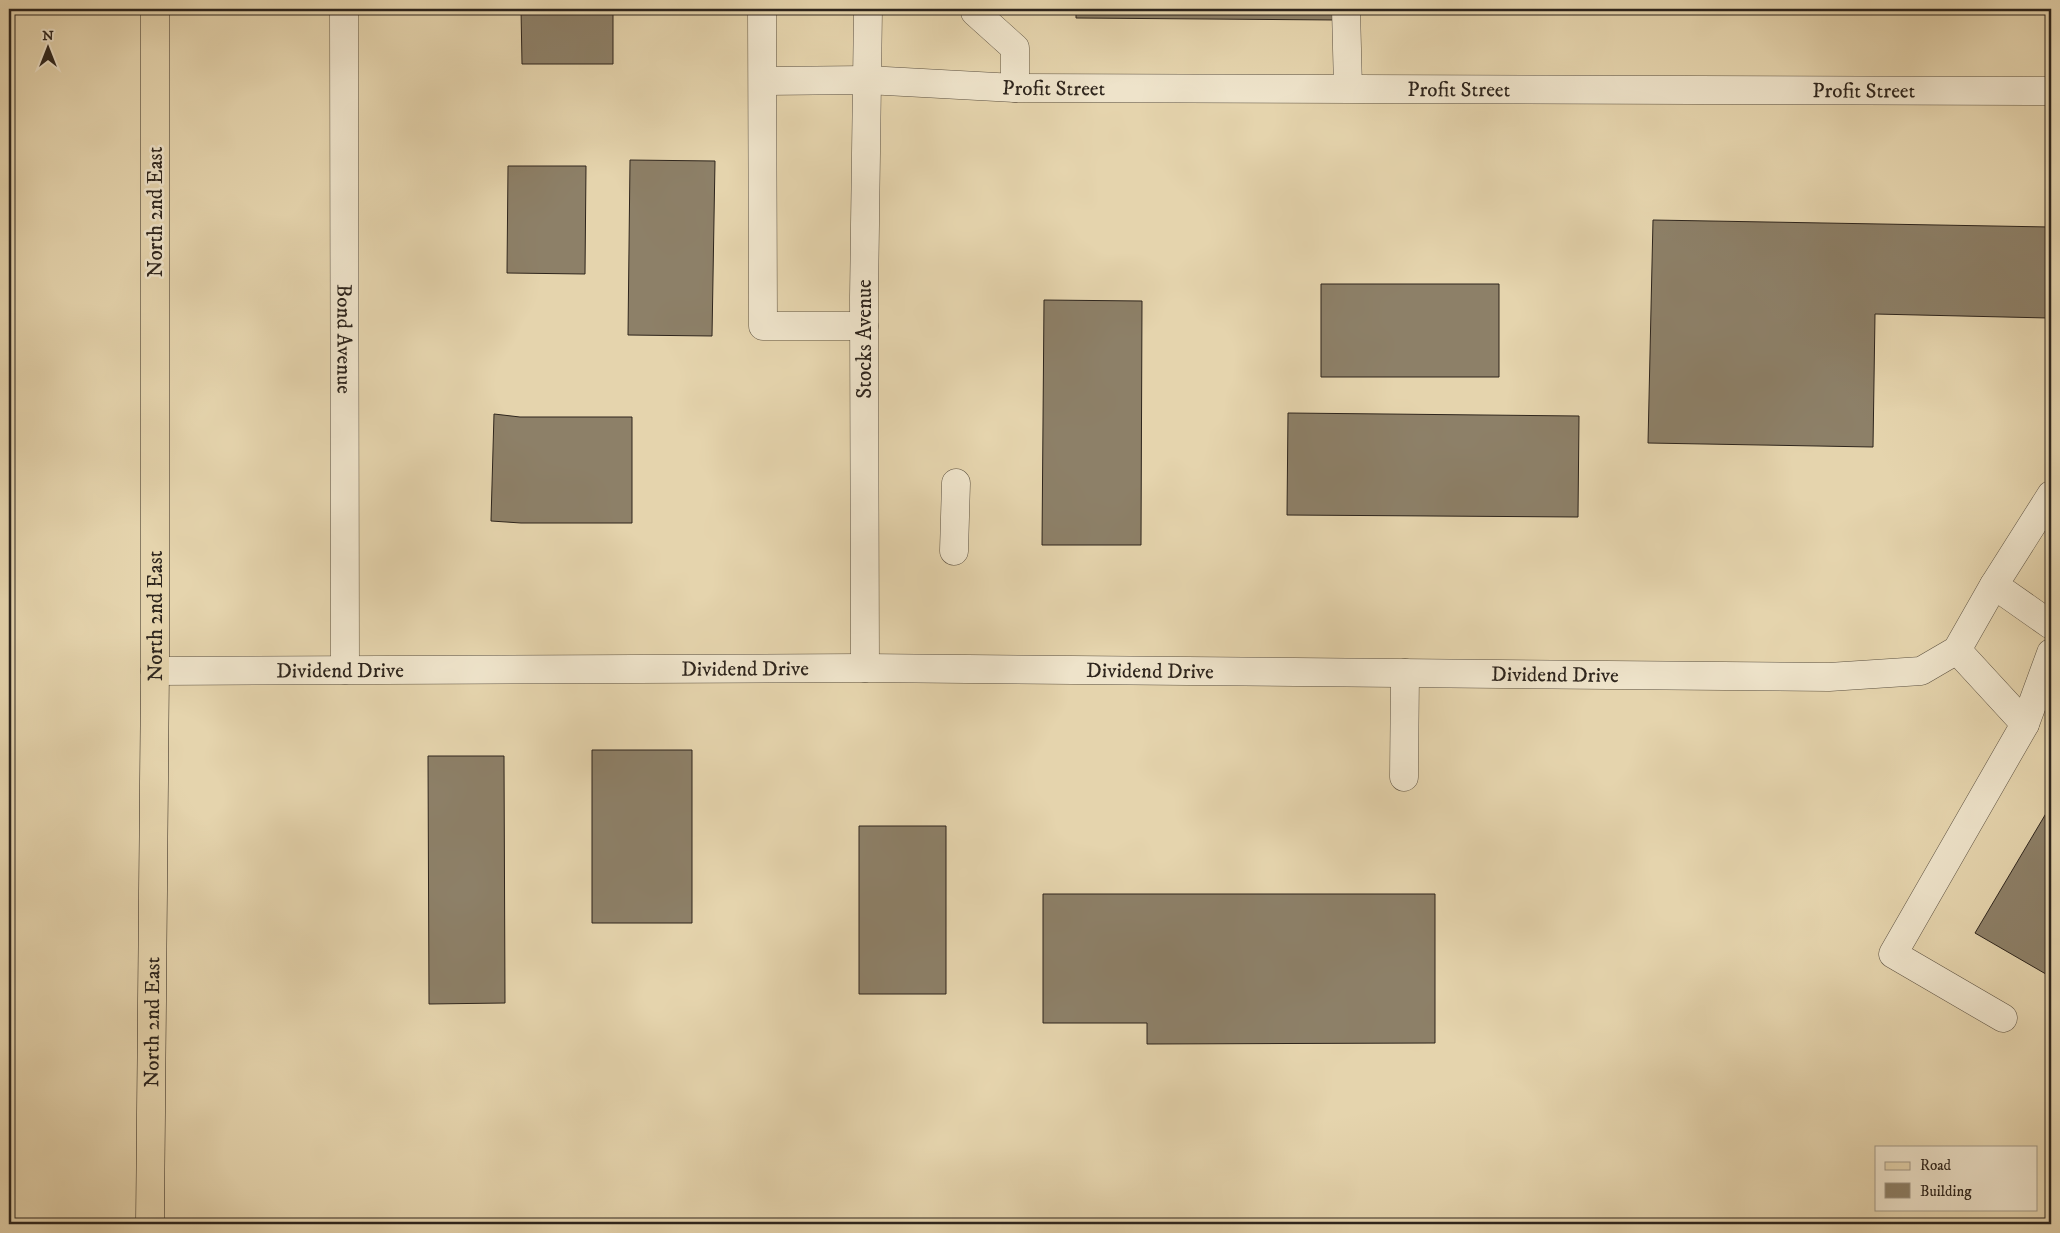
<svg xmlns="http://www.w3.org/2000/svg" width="2060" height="1233" font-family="'IM FELL DW Pica',serif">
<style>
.building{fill:#8d8068;stroke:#2e251d}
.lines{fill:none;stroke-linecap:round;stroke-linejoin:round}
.minor-casing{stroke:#5c5141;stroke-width:29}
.major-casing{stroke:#2e251d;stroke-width:29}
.minor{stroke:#eee3ca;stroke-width:28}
.major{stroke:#e5d4ad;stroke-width:28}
.labels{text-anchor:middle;stroke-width:5;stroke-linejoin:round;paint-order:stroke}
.street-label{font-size:21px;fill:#2e251d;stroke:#eee3ca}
</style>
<rect width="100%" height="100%" fill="#e5d4ad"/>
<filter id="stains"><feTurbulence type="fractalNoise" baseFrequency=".004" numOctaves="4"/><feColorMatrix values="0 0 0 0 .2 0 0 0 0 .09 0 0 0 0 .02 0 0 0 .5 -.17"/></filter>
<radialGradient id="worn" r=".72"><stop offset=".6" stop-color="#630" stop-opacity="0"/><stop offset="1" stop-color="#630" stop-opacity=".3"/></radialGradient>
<path class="building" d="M521 9H613V64H522Z
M1076 9H1337V20L1076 18Z
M630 160 715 161 712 336 628 335Z
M508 166H586L585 274 507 273Z
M1653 220 2050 227 2048 318 1875 314 1873 447 1648 443Z
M1321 284H1499V377H1321Z
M1044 300 1142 301 1141 545H1042Z
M1288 413 1579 416 1578 517 1287 515Z
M494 414 520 417H632V523H521L491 521Z
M592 750H692V923H592Z
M428 756H504L505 1003 429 1004Z
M2051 805V977L1975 933Z
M859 826H946V994H859Z
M1043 894H1435V1043L1147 1044V1023H1043Z"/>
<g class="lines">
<g class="minor-casing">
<g id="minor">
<path id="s1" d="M344 9 345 670"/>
<path d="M762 9 763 326H864"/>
<path d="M975 9V12L1015 48V88"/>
<path d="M1346 9 1348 88"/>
<path id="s2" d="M763 81 867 80 1015 88 2051 91"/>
<path d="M954 551 956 483"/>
<path d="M1994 585 2051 625"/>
<path d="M1957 650 2025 724"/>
<path d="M865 668 864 297 868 9"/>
<path id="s3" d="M155 671 865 668 1829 677 1921 671 1957 650 1994 585 2051 495"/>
<path d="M1404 777 1405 673"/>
<path d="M2003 1018 1893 954 2025 724 2051 653"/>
</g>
</g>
<g class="major-casing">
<g id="major">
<path id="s4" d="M150 1224 155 671V9"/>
</g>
</g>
<use href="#minor" class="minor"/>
<use href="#major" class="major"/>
</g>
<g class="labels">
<g class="street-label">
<text dy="7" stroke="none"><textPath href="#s2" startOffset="291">Profit Street</textPath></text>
<text dy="7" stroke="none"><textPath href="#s2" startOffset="696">Profit Street</textPath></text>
<text dy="7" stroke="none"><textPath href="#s2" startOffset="1101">Profit Street</textPath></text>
<text transform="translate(155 212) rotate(-90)" y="7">North 2nd East</text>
<text transform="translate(864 339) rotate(-90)" y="7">Stocks Avenue</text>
<text dy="7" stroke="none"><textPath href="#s1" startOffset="330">Bond Avenue</textPath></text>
<text dy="7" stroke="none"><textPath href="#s4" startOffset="608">North 2nd East</textPath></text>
<text dy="7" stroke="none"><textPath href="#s3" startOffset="590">Dividend Drive</textPath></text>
<text dy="7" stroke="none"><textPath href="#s3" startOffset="185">Dividend Drive</textPath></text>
<text dy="7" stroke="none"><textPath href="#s3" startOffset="995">Dividend Drive</textPath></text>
<text dy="7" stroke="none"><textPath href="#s3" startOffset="1400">Dividend Drive</textPath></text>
<text dy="7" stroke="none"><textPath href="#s4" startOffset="202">North 2nd East</textPath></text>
</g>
</g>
<rect width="2060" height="1233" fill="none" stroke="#e5d4ad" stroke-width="30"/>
<rect x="10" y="10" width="2040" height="1213" fill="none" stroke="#2e251d" stroke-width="2.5"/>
<rect x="15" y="15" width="2030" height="1203" fill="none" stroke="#2e251d"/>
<rect x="1875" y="1146" width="162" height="65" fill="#eee3ca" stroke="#a19785"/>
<rect x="1885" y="1162" width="25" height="8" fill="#e5d4ad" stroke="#a19785"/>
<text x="1920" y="1170" font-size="15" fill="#2e251d">Road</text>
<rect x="1885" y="1183" width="25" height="15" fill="#8d8068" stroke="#a19785"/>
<text x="1920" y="1196" font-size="15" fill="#2e251d">Building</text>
<g transform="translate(48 48)" stroke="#eee3ca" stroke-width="4" paint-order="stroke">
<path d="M0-4L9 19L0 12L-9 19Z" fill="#2e251d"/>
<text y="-8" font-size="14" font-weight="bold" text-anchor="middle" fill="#2e251d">N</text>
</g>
<rect width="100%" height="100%" filter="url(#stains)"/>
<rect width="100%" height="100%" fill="url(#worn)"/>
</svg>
